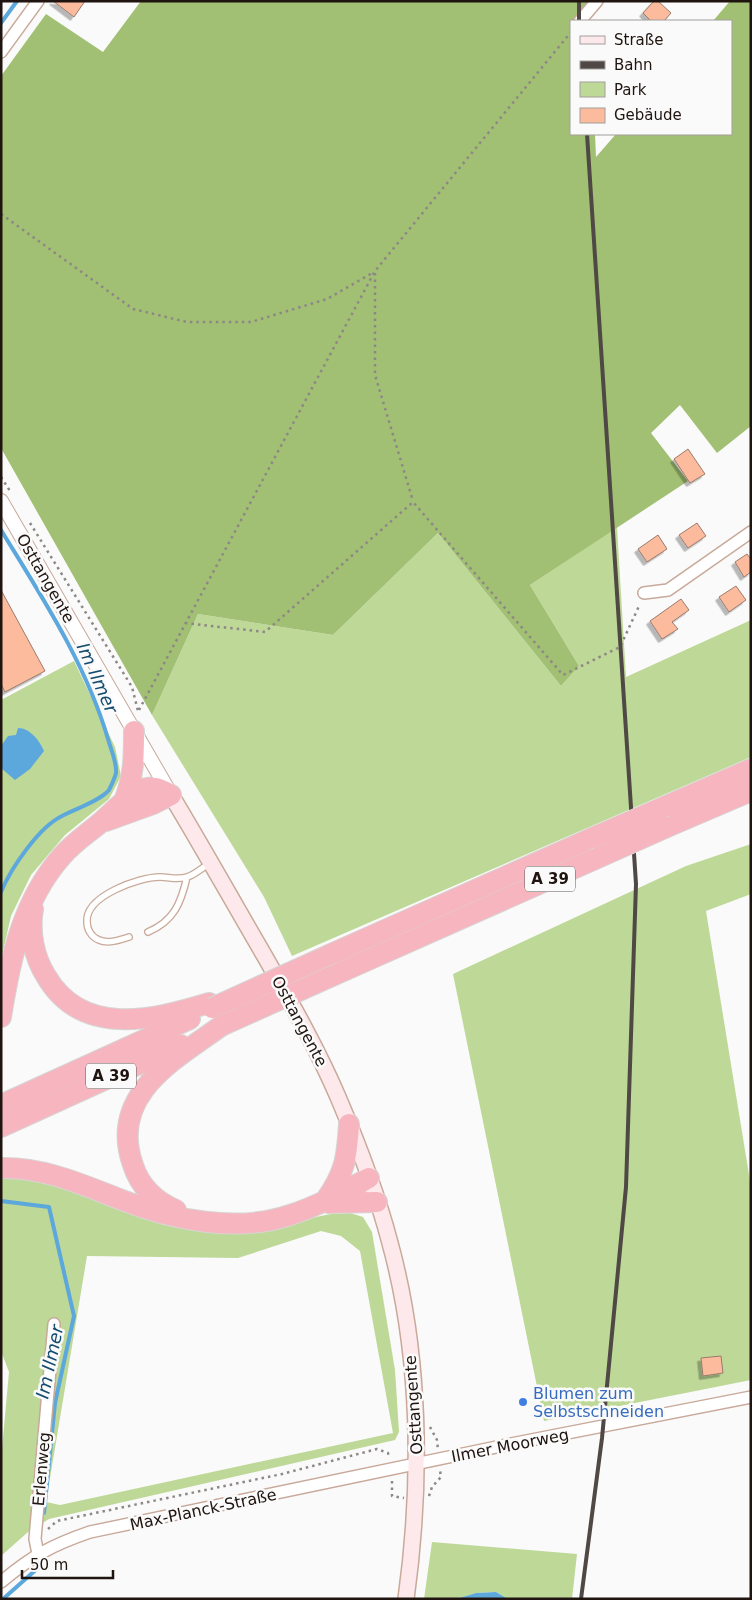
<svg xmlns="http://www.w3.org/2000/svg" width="752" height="1600" font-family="'DejaVu Sans',sans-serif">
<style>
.green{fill:#bed897;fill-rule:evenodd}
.forest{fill:#a2c073}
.water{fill:#5ca7dc}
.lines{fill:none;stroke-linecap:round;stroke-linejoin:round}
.stream{stroke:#5ca7dc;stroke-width:4}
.building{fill:#fcbb9d;stroke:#997b6d;filter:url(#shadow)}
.service-casing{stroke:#c8a99a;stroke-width:8}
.minor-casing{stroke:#c8a99a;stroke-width:14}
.tertiary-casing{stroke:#c8a99a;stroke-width:16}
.secondary-casing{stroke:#c8a99a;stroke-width:18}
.motorway-casing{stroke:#d7d5d4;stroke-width:22}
.path{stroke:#8d8785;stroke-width:2.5;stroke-dasharray:2.5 4;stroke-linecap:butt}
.service{stroke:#fff;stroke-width:5.5}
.minor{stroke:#fff;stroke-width:11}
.tertiary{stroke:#fff;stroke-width:14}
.secondary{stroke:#fde9ec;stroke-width:15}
.motorway{stroke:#f7b5bf;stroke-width:20}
.rail{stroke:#504844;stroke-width:4}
.motorway-bridge-casing{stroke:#d7d5d4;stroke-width:22;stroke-linecap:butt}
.motorway-bridge{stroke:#f7b5bf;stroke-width:20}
.shop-dot{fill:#3f7fe0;stroke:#fafafa;stroke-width:2}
.labels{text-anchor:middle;stroke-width:5;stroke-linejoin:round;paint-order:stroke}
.shield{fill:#fafafa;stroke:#615956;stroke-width:1}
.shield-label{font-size:15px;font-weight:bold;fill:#1f140f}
.street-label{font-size:16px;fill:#1f140f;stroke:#fafafa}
.shop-label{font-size:16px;fill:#366cbe;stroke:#fafafa;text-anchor:start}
.water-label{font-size:18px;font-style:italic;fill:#134c70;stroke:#fafafa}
</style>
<defs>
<filter id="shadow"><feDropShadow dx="-3.5" dy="3.5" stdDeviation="0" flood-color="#0004"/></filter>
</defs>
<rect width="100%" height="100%" fill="#fafafa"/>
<path class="green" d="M617 527 626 677 751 620V757L292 956 264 897 152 715 198 614 333 635 438 533 561 686 579 666 530 585Z
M74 661 115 747 121 776 109 799 65 835 31 875 11 916 1 960V700Z
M751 844V894L706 911 751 1187V1380L544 1421 453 974 686 866Z
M1 1174 260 1228 331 1214 350 1213 363 1217 372 1232 395 1370 399 1432 395 1440 49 1519 28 1532 1 1556V1460L9 1372 1 1351ZM321 1231 341 1236 360 1251 393 1433 60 1505 46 1502 87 1256 238 1258Z
M432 1542 577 1554 572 1599H508L496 1592 476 1593 456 1599H424Z"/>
<path class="forest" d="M141 1H589L590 21H571V134H595L596 157 616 134H731V21H713L730 1H751V426L717 453 680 405 651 433 688 481 530 585 579 666 561 686 438 533 333 635 198 614 152 715 1 448V76L46 14 103 52Z"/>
<path class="water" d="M18 728C30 728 40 741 44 751L30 769 15 780 1 768V746L8 736 16 735Z
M496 1592 508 1599H456L476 1593Z"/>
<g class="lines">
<path class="stream" d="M1 23 17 1
M1 530C42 597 86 664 108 739 111 750 117 762 116 773 115 777 111 786 109 790 100 801 75 809 62 816 39 827 11 868 1 892
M1 1201 49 1207 74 1316 55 1403 44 1513
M3 1599 39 1567"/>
</g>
<path class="building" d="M53 1H85L74 17Z
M654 1H658L671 13 664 21H651L643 13Z
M688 449 705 474 690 483 674 459Z
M697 523 706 536 688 548 679 535Z
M658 535 667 549 647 562 638 549Z
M747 554 751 559V572L744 577 735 562Z
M736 586 746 600 729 612 719 597Z
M1 590 45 671 5 692 1 684Z
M681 599 689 610 672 622 678 629 662 639 650 621Z
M721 1356 723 1373 703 1376 701 1358Z"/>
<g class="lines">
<g class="service-casing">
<path id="service" d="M148 932C174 921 181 903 187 877
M129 937C120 940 108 944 99 940 91 937 87 929 87 922 85 896 139 877 160 877 169 877 178 880 187 877 195 875 203 867 210 863"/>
</g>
<g class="minor-casing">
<path id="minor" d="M580 21 597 1
M1 52 38 1
M644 593 668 590 751 532
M38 1554 35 1539 54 1324
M1 1582C32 1556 52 1545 90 1532L511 1444 751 1397"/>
</g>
<g class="tertiary-casing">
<path id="tertiary" d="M1 501 171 795"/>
</g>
<g class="secondary-casing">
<path id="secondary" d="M171 795C203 848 233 902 264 955 290 1001 317 1048 338 1097 358 1144 377 1193 390 1243 421 1356 422 1483 406 1599"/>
</g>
<g class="motorway-casing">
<path id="motorway" d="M124 801C134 776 134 757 134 731
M666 806 751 769
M106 821 153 804 171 795
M667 827 751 791
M33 909C29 932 34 957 46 976 82 1038 153 1020 209 1003
M331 954 592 838
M341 972 593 860
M1 1017C10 960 22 901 62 856 73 843 87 834 100 823 111 813 121 803 134 793 148 785 158 786 171 795
M1 1105 190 1019
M1 1127 181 1045
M1 1168C44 1167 83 1185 122 1200 172 1220 238 1233 290 1215 318 1206 343 1192 369 1178
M325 1201C345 1173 347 1158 349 1124
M328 1203 377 1202
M176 1210C155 1201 140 1187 133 1165 108 1095 174 1060 221 1026"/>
</g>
<path class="path" d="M1 214 133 309 187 322H251L327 299 374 272
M375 273V375L413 501
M1 477 10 491
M30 523 132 687 138 711
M185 623 265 632 413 502 563 675 620 647 640 604
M139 710 375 271 571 32
M430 1427 437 1440 438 1450
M392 1481V1496L404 1498
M429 1496 432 1487 441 1477 440 1470
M48 1529 57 1521 282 1474 377 1449 388 1453 389 1458"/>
<use href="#service" class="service"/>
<use href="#minor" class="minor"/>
<use href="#tertiary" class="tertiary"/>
<use href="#secondary" class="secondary"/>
<use href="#motorway" class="motorway"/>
<path class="rail" d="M579 1V21
M581 1599 602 1438 626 1187 636 884 587 134"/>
<g class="motorway-bridge-casing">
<path id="motorway-bridge" d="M592 838 666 806
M593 860 667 827
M212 1008 331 954
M221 1026 341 972"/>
</g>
<use href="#motorway-bridge" class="motorway-bridge"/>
</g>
<circle class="shop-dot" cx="523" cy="1402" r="5"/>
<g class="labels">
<g class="shield">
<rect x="525" y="866.5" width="50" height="25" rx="4"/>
<rect x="86" y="1063.5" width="50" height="25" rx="4"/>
</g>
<g class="shield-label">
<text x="550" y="884">A 39</text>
<text x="111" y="1081">A 39</text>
</g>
<g class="street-label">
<text transform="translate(46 578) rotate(60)" y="6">Osttangente</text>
<text transform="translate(300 1021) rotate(62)" y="6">Osttangente</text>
<text transform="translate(413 1405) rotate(-94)" y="6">Osttangente</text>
<text transform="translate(510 1445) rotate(-11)" y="6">Ilmer Moorweg</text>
<text transform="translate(41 1469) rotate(-85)" y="6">Erlenweg</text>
<text transform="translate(203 1509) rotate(-12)" y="6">Max-Planck-Straße</text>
</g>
<g class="shop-label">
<text x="533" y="1399">Blumen zum<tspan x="533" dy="18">Selbstschneiden</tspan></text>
</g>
<g class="water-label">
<text transform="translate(97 678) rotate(66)" y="6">Im Ilmer</text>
<text transform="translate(50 1362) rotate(-78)" y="6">Im Ilmer</text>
</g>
</g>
<rect width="752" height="1600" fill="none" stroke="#1f140f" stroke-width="5"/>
<rect x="570" y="20" width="162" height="115" fill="#fafafa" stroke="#a29e9c"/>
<rect x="580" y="36" width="25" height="8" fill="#fde9ec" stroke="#a29e9c"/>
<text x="614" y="45" font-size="15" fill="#1f140f">Straße</text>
<rect x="580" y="61" width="25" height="8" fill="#504844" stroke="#a29e9c"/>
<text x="614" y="70" font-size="15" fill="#1f140f">Bahn</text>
<rect x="580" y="82" width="25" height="15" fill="#bed897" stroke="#a29e9c"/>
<text x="614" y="95" font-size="15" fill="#1f140f">Park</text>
<rect x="580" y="108" width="25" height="15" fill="#fcbb9d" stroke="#a29e9c"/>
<text x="614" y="120" font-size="15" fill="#1f140f">Gebäude</text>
<path d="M22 1570v8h91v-8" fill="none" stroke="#1f140f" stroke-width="2.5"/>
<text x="30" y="1570" font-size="15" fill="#1f140f" stroke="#fafafa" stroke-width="4" paint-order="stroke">50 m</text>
</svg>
